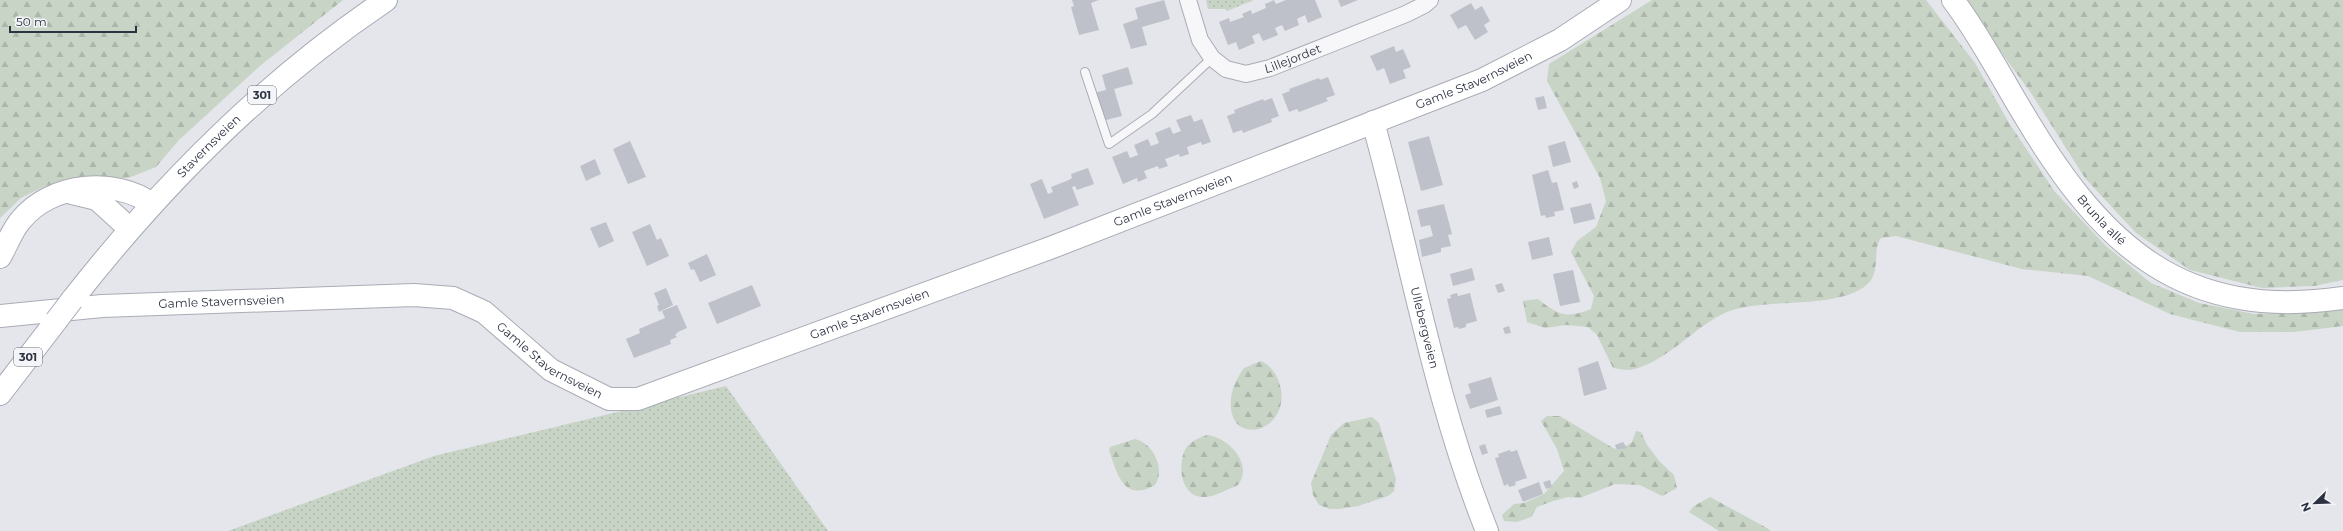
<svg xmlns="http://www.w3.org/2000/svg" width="2343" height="531" font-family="Montserrat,sans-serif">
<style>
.grass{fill:url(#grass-dots)}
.forest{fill:url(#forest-firs)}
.building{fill:#bfc1ca}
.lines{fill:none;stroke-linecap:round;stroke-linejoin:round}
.lane-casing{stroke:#a9acb5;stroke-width:10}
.street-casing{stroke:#a9acb5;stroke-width:18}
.secondary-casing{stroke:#a9acb5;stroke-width:24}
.primary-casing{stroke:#a4a9b6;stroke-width:24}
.lane{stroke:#f7f7f9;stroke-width:8}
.street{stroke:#f7f7f9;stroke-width:16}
.secondary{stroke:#fff;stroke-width:22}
.primary{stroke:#fff;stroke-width:22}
.primary-bridge-casing{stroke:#a4a9b6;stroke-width:24;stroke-linecap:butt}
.primary-bridge{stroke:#fff;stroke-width:22}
.labels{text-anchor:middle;stroke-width:4;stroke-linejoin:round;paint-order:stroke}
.shield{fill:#f4f5f8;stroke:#696c79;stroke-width:1}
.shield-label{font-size:11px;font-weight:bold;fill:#2d3242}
.street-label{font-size:12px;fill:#2d3242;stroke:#f4f5f8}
</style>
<defs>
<pattern id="grass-dots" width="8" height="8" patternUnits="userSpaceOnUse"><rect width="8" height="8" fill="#c8d4c6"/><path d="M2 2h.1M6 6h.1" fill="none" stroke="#acb6ab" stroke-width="1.8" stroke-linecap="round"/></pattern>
<pattern id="forest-firs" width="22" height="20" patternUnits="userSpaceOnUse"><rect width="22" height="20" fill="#c8d4c6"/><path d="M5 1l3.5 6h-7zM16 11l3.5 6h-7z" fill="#acb6ab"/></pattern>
</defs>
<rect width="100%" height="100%" fill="#e4e6eb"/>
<path class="grass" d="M1206 0H1254L1227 11 1226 9H1208Z
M726 386 828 531H228L434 456Z"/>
<path class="forest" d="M0 0H343L261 65 179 140 156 167 128 178 93 179 45 186 21 198 0 218Z
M1652 0H1926L1975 63 2009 123 2055 192 2106 246 2151 283 2199 303 2254 314 2318 311 2343 307V326L2294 332H2240L2170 314 2088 276 2022 269 1896 236 1881 238C1871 251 1883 274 1864 287 1831 310 1765 297 1727 312 1696 325 1668 361 1634 369 1628 371 1620 369 1613 368L1597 335 1588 327 1566 325 1545 328 1527 322 1523 301 1538 299C1558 315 1566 319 1591 309L1594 296 1571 252 1577 241 1596 227 1606 201 1600 178 1547 81 1549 64Z
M1963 0H2343V280L2314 286 2262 288 2190 270 2136 233 2085 178 2031 93Z
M1261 361C1272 366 1279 377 1281 390 1288 434 1226 448 1231 398 1232 388 1238 376 1244 368Z
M1547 416H1560L1613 448 1620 450 1632 442 1636 431 1641 432 1647 445 1660 462 1674 475 1677 488 1662 496 1640 485 1615 484 1580 498 1568 497 1553 501 1537 507 1531 517 1517 522 1504 521 1502 515 1514 504 1524 503 1544 494 1564 471 1557 449 1541 421Z
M1372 417 1379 423 1396 479 1394 491 1388 496 1358 506 1339 509H1330L1319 505 1313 495 1311 483 1331 435 1344 423Z
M1207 435C1228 437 1254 464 1238 485 1228 489 1215 497 1203 497 1180 497 1177 463 1186 448 1191 441 1199 438 1207 435Z
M1135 439C1153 443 1166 469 1155 485 1124 503 1117 474 1109 450L1110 447Z
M1710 497 1767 528 1771 531H1719L1689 512 1694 506Z"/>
<path class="building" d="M1072 0H1099L1091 3 1099 30 1079 35 1071 7 1074 6Z
M1164 0 1170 19 1142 27 1147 45 1131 49 1123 24 1138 19 1135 8Z
M1274 0 1276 4 1286 0H1315L1322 17 1308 23 1305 15 1297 19 1299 25 1285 31 1282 25 1275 28 1278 35 1263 41 1259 33 1252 36 1255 43 1239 50 1236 42 1228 45 1219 22 1229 18 1230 22 1244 17 1242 14 1251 10 1252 14 1266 8 1265 4Z
M1338 0H1358L1341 7Z
M1471 3 1475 10 1482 6 1490 21 1484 25 1488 32 1475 40 1466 25 1458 29 1450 15Z
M1394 46 1396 52 1403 49 1411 67 1403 70 1406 78 1390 84 1384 68 1377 71 1370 56Z
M1128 67 1133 84 1114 89 1122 116 1102 121 1094 93 1106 90 1102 75Z
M1328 77 1335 95 1326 98 1328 101 1299 112 1297 109 1289 112 1282 94 1290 91 1289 89 1319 78 1320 80Z
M1544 96 1547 108 1538 110 1535 98Z
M1272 98 1279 116 1271 119 1272 122 1243 133 1242 130 1233 133 1227 116 1235 113 1234 110 1263 99 1264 101Z
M1191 115 1194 122 1202 119 1211 142 1202 145 1201 142 1187 147 1189 154 1180 157 1179 154 1165 159 1168 166 1159 169 1158 166 1144 171 1147 178 1138 182 1137 178 1123 184 1112 157 1127 151 1130 158 1138 155 1134 145 1148 139 1151 146 1159 143 1155 133 1170 127 1173 134 1181 131 1176 120Z
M1429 136 1443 185 1421 191 1408 142Z
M630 141 646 177 628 184 613 149Z
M1565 141 1571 162 1553 167 1548 146Z
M595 159 601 174 586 181 580 166Z
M1088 168 1094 184 1077 190 1075 186 1072 187 1079 205 1044 219 1030 184 1042 179 1048 194 1053 192 1051 187 1069 180 1072 178 1071 174Z
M1548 170 1552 183 1557 182 1564 210 1554 212 1555 216 1546 218 1545 215 1541 216 1532 175Z
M1577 181 1579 187 1574 189 1572 183Z
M1591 203 1595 219 1574 224 1570 208Z
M1444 204 1452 234 1448 235 1451 246 1441 248V252L1422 257 1419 240 1433 236 1430 225 1421 227 1417 210Z
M606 222 614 241 599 248 590 228Z
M650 224 657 240 661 238 669 256 647 266 632 232Z
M1549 237 1553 255 1532 260 1528 242Z
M707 254 716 275 700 282 694 269 691 270 688 263Z
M1472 268 1475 280 1453 286 1450 274Z
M1573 270 1580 302 1560 306 1553 274Z
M1502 283 1505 291 1498 293 1495 285Z
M752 285 761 306 717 324 708 303Z
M666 288 673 305 659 312 657 306 659 305 654 293Z
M1457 293 1458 296 1470 293 1477 321 1466 324V327L1459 329 1458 327 1454 328 1447 299 1451 298 1450 295Z
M677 305 687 328 678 332 675 335 677 337 670 340 671 344 634 358 626 339 640 333 639 329 665 318 662 311Z
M1509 326 1511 333 1505 334 1503 328Z
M1598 361 1607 389 1584 396 1578 368Z
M1491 377 1498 400 1470 409 1465 395 1471 393 1468 384Z
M1500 406 1502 414 1487 418 1485 410Z
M1623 442 1627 448 1617 450 1615 445Z
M1485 444 1488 453 1482 455 1479 446Z
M1510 450 1511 452 1517 450 1527 478 1515 482 1516 485 1509 487 1508 484 1504 486 1495 458 1499 457 1498 454Z
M1550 480 1552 487 1546 489 1543 482Z
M1539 482 1543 494 1523 502 1518 490Z"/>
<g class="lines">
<g class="lane-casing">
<path id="lane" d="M1085 72 1109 144 1152 114 1212 58"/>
</g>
<g class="street-casing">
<g id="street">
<path id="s1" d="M1188 0 1200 40 1212 58 1226 69 1246 74 1270 68 1406 14 1424 5 1430 0"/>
</g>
</g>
<g class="secondary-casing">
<g id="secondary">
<path id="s2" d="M1953 0C1981 37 2002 79 2026 118 2103 247 2184 321 2343 298"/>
<path id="s3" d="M1373 122C1411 258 1434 399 1487 531"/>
<path d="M72 193 97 199 130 229"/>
<path d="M0 257C7 245 12 230 21 220 51 183 115 177 152 204"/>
<path id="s4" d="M0 316 102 306 414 295 453 298 484 312 551 370 609 399H638L1050 248 1482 80 1560 40 1620 0"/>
</g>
</g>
<g class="primary-casing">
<g id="primary">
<path id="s5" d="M72 300C162 185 264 82 386 0"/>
<path d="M0 394 56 321"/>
</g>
</g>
<use href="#lane" class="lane"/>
<use href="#street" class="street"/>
<use href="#secondary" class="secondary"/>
<use href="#primary" class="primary"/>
<g class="primary-bridge-casing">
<path id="primary-bridge" d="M56 321 72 300"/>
</g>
<use href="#primary-bridge" class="primary-bridge"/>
</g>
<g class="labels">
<g class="shield">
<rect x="248" y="86" width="28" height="18" rx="3"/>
<rect x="14" y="348" width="28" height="18" rx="3"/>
</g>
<g class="shield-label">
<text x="262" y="99">301</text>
<text x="28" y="361">301</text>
</g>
<g class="street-label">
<text dy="4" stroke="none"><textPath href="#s1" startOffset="151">Lillejordet</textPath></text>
<text dy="4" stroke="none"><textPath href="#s4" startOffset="1565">Gamle Stavernsveien</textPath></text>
<text dy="4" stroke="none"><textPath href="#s5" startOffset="206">Stavernsveien</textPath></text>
<text dy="4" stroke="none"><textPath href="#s4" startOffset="1241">Gamle Stavernsveien</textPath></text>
<text dy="4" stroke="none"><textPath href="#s2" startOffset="266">Brunla allé</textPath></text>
<text dy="4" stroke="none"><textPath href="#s4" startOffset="222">Gamle Stavernsveien</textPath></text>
<text dy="4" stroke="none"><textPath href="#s4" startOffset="917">Gamle Stavernsveien</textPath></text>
<text dy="4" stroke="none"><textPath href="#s3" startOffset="212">Ullebergveien</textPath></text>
<text dy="4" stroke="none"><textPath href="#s4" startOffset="570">Gamle Stavernsveien</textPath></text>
</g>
</g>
<g transform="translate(2315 503) rotate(247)" stroke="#f4f5f8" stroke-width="3" paint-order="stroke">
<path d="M0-3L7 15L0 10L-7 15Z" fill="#2d3242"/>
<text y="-6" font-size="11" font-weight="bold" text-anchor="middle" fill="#2d3242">N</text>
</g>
<path d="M10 26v6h126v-6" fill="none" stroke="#2d3242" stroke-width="2"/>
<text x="16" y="26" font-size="12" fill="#2d3242" stroke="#f4f5f8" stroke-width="3" paint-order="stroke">50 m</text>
</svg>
